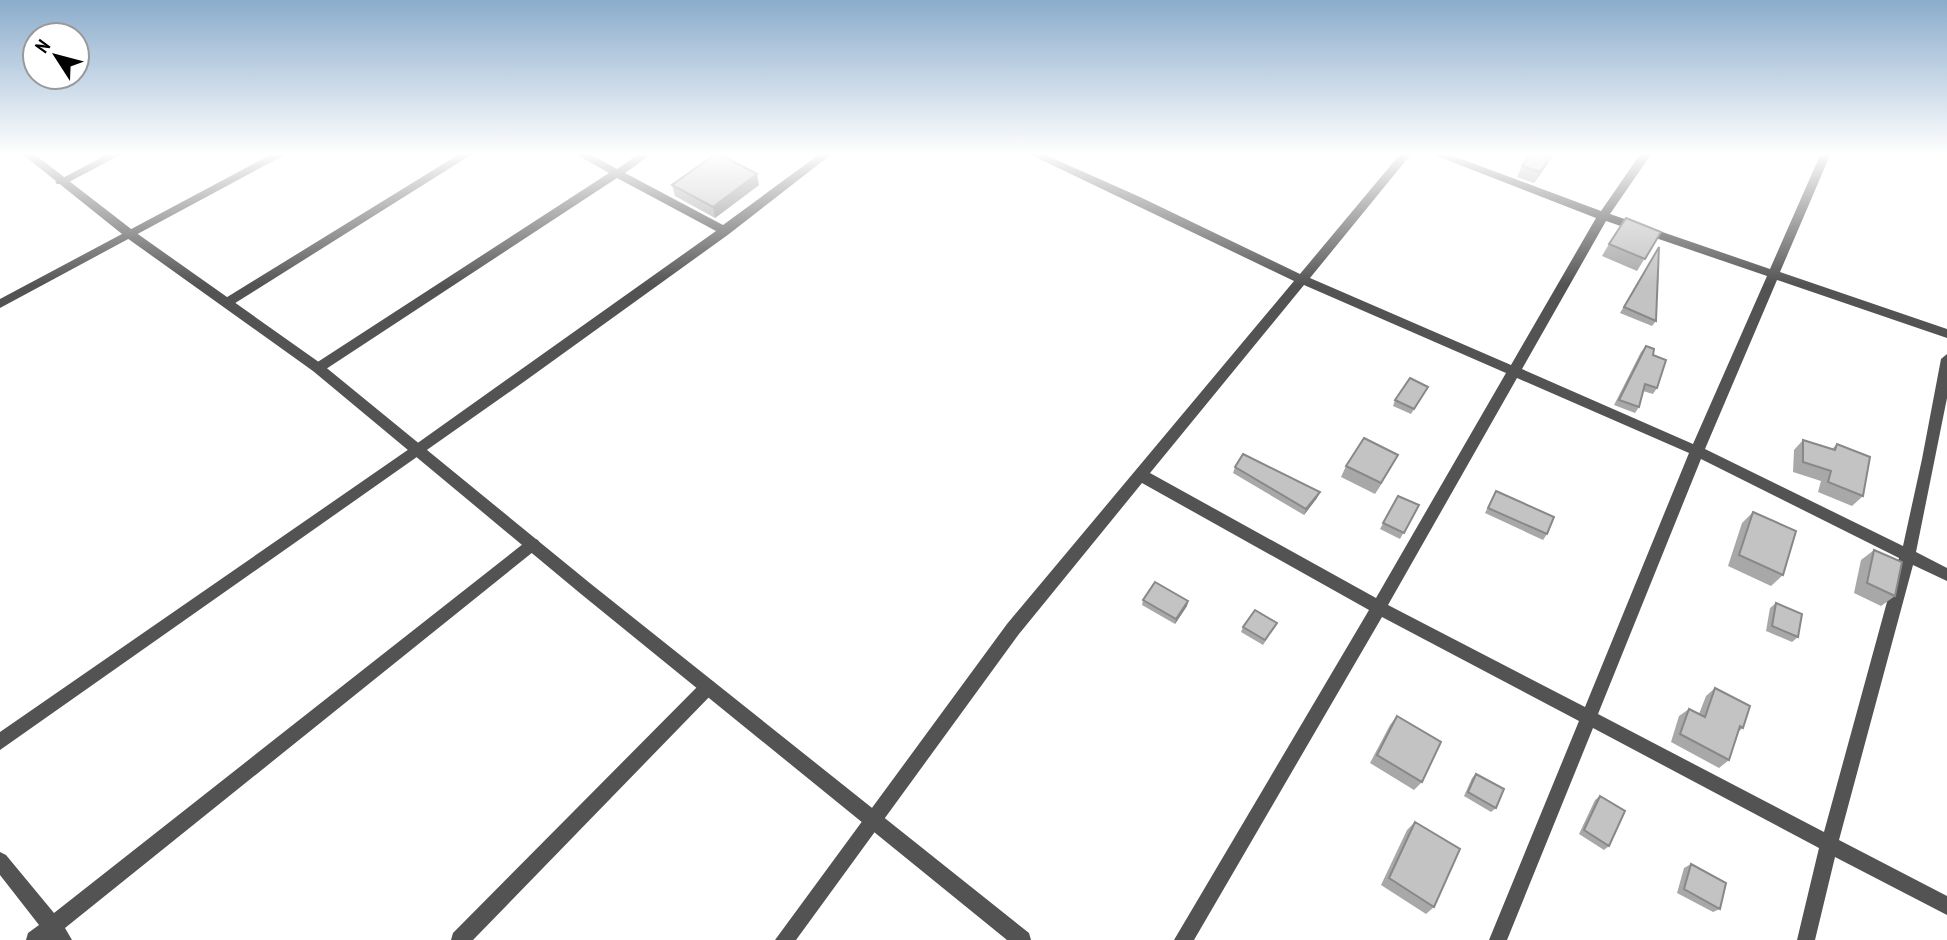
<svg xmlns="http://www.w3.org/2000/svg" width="1947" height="940" font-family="'PT Sans Narrow',sans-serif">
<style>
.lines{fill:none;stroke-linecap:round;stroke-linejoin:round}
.minor{fill:#535353;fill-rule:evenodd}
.tertiary{fill:#535353;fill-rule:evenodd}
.wall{fill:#a8a8a8}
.shaded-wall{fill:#888}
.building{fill:#c3c3c3;stroke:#888;stroke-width:2}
</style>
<rect width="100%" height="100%" fill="#fff"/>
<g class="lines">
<path class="minor" d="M110 153H124L65 184H57L55 182Z
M274 153H288L0 308V299Z
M461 153H474L232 305H224L222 302 224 299Z
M574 153H588L617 169 640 153H653L625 173 723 225 821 153H833L729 234 525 381 0 750V732L412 447 716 231 617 178 323 371H313L312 368 313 365 609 173Z
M1027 153H1041L1140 197 1300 274 1401 153H1412L1310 278 1511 365 1596 218 1429 153H1445L1601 211 1641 153H1652L1610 214 1770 269 1821 153H1831L1780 272 1947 329V338L1777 280 1705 449 1903 546 1922 459 1941 359 1947 354V398L1916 552 1947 568V581L1913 565 1839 840 1947 896V915L1835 857 1815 940H1797L1819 848 1593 728 1507 940H1489L1579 721 1382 617 1194 940H1174L1369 610 1142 483 1019 634 796 940H775L1007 624 1294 281ZM1606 221 1767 276 1693 444 1522 369ZM1304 285 1506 373 1376 598 1150 473ZM1517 378 1689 453 1585 707 1388 605ZM1701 459 1899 558 1824 832 1598 714Z
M533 538 538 540 540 544 538 548 65 928 72 940H26L28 933 39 925 0 875V852L6 855 54 913 528 540Z
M708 680 714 682 716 687 714 692 473 940H451L453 933 702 682Z"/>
<path class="tertiary" d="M21 153H33L135 232 323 365 591 584 1029 933 1031 940H1007L581 594 313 371 127 238Z"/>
</g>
<path class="wall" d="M1555 153 1534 183 1517 177 1522 166Z
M672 185H759L715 218 675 196Z
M1661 232 1637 271 1602 256 1609 244Z
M1659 247 1656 321 1652 326 1620 313Z
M1646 346 1653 355 1657 388 1653 394 1643 391 1639 407 1635 413 1614 405 1641 352Z
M1425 392 1411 414 1393 406 1395 400Z
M1803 440 1832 449 1837 444 1863 496 1852 506 1818 492 1821 481 1793 472 1794 450Z
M1346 466H1392L1375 494 1341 477Z
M1235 467 1317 498 1304 515 1233 473Z
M1496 491 1547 534 1543 540 1485 513Z
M1398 496 1419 505 1400 539 1380 529Z
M1753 512 1783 575 1771 586 1728 566 1742 523Z
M1874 550 1895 596 1881 606 1854 593 1861 560Z
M1143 600 1188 601 1187 606 1175 624 1142 605Z
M1776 603 1798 637 1792 642 1766 631 1770 608Z
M1243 627 1274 628 1263 645 1241 632Z
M1715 688 1743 728 1739 731 1729 760 1719 768 1671 742 1679 716 1689 709 1699 714 1706 696Z
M1397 716 1422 782 1414 790 1370 763 1390 725Z
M1476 774 1496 808 1491 812 1464 796 1472 778Z
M1600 796 1609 846 1604 850 1579 834 1595 800Z
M1415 822 1434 907 1426 914 1381 885 1407 830Z
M1691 864 1720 909 1713 912 1677 893 1684 868Z"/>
<path class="shaded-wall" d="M1553 153H1555L1534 183 1540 172Z
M757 174 759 185 715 218 713 207Z
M1398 455 1392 466 1375 494 1381 483Z
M1320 492 1317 498 1304 515 1306 509Z
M1188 601 1187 606 1175 624 1176 619Z"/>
<path class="building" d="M717 153 757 174 713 207 672 185Z
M1531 153H1553L1540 172 1522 166Z
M1626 218 1661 232 1645 259 1609 244Z
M1659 247 1656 321 1624 307Z
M1646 346 1654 349 1653 355 1666 360 1657 388 1645 384 1639 407 1619 400Z
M1410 378 1428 387 1414 409 1395 400Z
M1364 438 1398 455 1381 483 1346 466Z
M1803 440 1835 450 1837 444 1870 457 1863 496 1828 482 1831 471 1803 462Z
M1243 454 1320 492 1306 509 1235 467Z
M1496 491 1554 517 1547 534 1488 508Z
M1398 496 1419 505 1404 533 1383 523Z
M1753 512 1796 531 1783 575 1739 555Z
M1874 550 1902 562 1895 596 1867 583Z
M1155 582 1188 601 1176 619 1143 600Z
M1776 603 1802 614 1798 637 1772 626Z
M1255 610 1277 623 1265 640 1243 627Z
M1715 688 1750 706 1743 728 1740 726 1729 760 1680 734 1689 709 1705 717Z
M1397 716 1441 742 1422 782 1377 755Z
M1476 774 1504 789 1496 808 1468 792Z
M1600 796 1625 811 1609 846 1584 830Z
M1415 822 1460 849 1434 907 1389 878Z
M1691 864 1726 883 1720 909 1684 889Z"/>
<linearGradient id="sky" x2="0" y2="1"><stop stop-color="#8baccc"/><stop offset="0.54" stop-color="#fff"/><stop offset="1" stop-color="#fff" stop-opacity="0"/></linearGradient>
<rect width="1947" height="285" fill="url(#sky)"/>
<g transform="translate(56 56) rotate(306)"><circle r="33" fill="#ffffff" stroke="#999999" stroke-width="2"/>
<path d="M0-5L12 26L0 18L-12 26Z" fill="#000000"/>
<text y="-10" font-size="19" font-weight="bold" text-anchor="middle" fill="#000000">N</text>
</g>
</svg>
